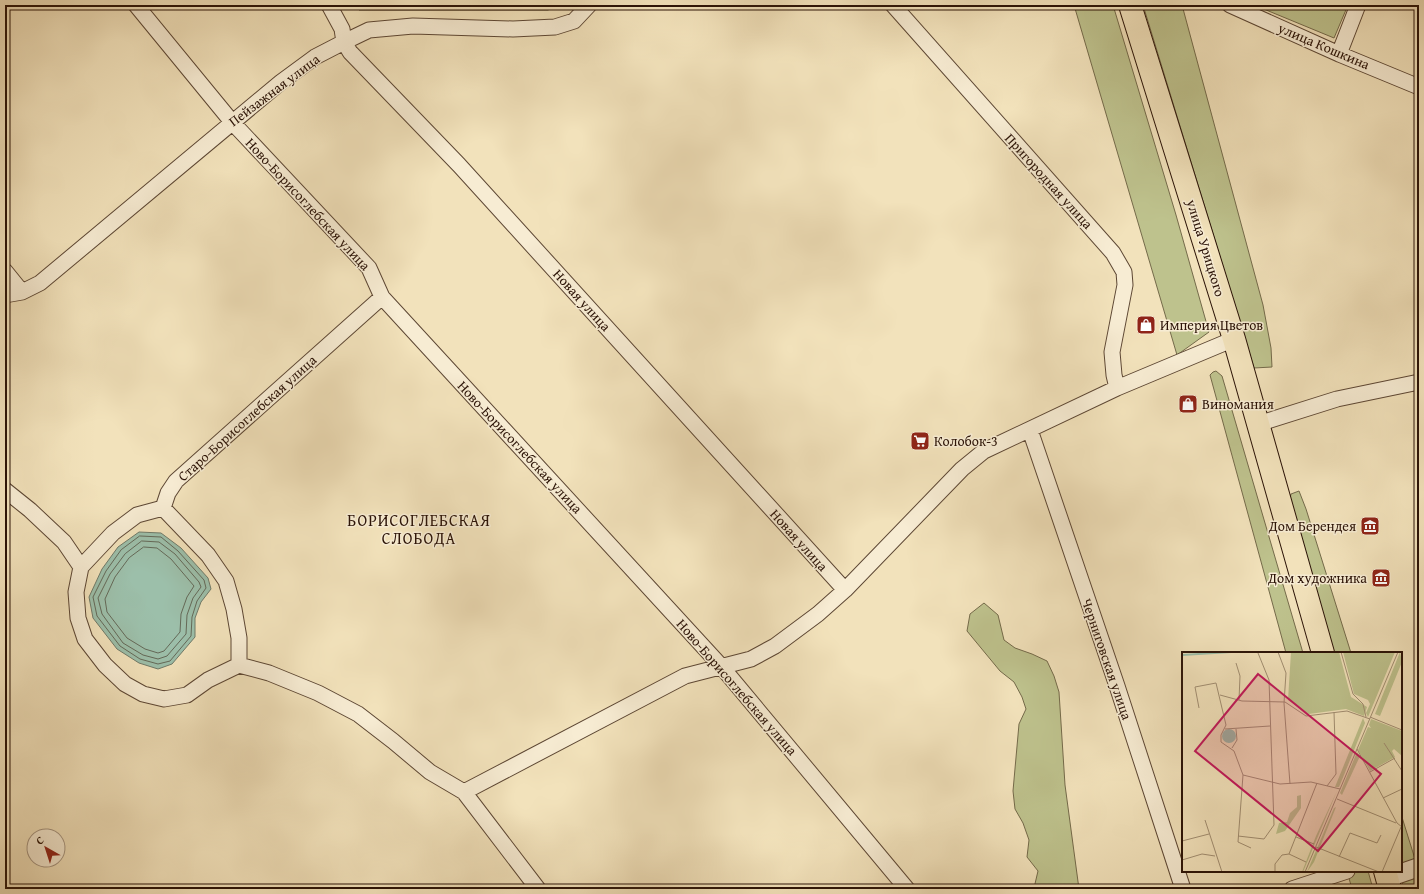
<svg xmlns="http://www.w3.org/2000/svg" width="1424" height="894" font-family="'Gentium Book Plus',serif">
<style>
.green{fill:#bec28d;stroke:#746a4a}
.water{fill:#9cbfaa;stroke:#6f7a69}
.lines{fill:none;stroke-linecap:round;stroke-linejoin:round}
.shore{stroke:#646958;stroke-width:1}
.minor-casing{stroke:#5d4734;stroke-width:17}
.tertiary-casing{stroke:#5d4734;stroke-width:20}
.primary-casing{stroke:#2b1307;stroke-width:24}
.minor{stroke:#f7ecd3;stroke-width:15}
.tertiary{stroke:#f7ecd3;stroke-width:18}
.primary{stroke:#f2e2bb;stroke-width:22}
.labels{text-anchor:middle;stroke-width:3;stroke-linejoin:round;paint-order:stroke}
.street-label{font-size:14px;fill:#2b1307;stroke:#f7ecd3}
.poi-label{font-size:14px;fill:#2b1307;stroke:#f7ecd3;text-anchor:start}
.quarter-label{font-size:16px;letter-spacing:1px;fill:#2b1307;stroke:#f7ecd3}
.inset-river{fill:none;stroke:#9cbfaa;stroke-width:2}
.inset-road{fill:none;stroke:#a28f73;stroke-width:1}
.view{fill:#c2185b;fill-opacity:0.15;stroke:#c2185b;stroke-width:2}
.inset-edge{fill:none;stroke:#2b1307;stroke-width:2}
</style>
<rect width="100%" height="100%" fill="#f2e2bb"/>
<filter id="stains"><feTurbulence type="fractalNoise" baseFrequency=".005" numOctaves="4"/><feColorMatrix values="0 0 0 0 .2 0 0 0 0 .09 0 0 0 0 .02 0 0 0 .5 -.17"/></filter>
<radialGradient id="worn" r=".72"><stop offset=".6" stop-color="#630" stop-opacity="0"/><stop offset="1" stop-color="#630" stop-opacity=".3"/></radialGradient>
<path class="green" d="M355 5H558L548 10H359Z
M1074 5H1113L1176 215 1209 332 1177 355Z
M1143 5H1182L1263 305 1271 348 1272 367 1254 368Z
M1254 5H1348L1334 38Z
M1216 371 1222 376 1303 653H1286L1210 375 1213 372Z
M1299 491 1306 509 1351 653H1333L1288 507 1291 494Z
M984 603 998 615 1004 640 1015 648 1032 654 1047 661 1054 676 1059 692 1065 785 1079 889H1033L1034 888 1038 871 1027 857 1029 840 1023 823 1015 809 1013 791 1019 724 1026 709 1022 697 1014 682 1000 671 967 631 970 614Z
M1401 814 1419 872V889H1404L1399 871H1401Z
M1347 871H1368L1373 889H1352Z"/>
<path class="water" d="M139 532 161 533 181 548 208 578 211 589 201 602 195 618V637L172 664 158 669 139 663 117 649 93 618 89 597 102 569 118 547Z"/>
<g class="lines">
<path class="shore" d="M140 536 161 537 178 551 204 580 206 588 197 601 192 617 191 636 170 661 158 664 140 659 120 646 97 616 93 597 106 571 121 550Z
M142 541 159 542 175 554 199 582 201 587 193 598 187 615 186 634 167 656 158 659 143 655 123 643 102 614 98 598 110 574 125 554Z
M144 547 157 548 171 559 194 586 187 597 181 614 180 632 164 651 158 653 145 649 127 638 107 612 105 599 115 577 129 558Z"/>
<g class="minor-casing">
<path id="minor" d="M136 5 232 122 369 268 382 297 721 666 907 889
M329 5 342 29 344 42 350 52 459 165 845 590
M893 5 1113 253 1124 272 1125 285 1112 352 1114 375 1117 388
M1230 5 1339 54 1419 87
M1339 54 1358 5
M5 271 22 292
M5 295 22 292 40 283 281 82 315 57 344 42 369 30 413 26 513 29 555 27 574 21 589 5
M1258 424 1337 399 1419 382
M1030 430 1117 686 1183 889
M5 490 30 510 64 542 81 567 76 592 78 618 85 639 105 665 125 684 143 694 164 699 187 695 208 680 239 665 269 673 318 693 358 714 393 741 430 772 464 792 538 889
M163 508 208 555 226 581 234 609 239 638V665
M81 567 113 533 137 515 163 508 168 493 176 481 382 297
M464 792 685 676 751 659 775 646 818 614 845 590 962 469 984 451 1117 388 1234 339
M1292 889 1347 871"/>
</g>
<g class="tertiary-casing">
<path id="tertiary" d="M1387 878 1419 867"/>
</g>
<g class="primary-casing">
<path id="primary" d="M1130 5 1234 339 1323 653
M1385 871 1390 889"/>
</g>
<use href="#minor" class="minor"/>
<use href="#tertiary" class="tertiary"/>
<use href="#primary" class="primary"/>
</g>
<defs>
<g id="shop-square" transform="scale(1)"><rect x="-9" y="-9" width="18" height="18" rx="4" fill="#8f2418" stroke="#f7ecd3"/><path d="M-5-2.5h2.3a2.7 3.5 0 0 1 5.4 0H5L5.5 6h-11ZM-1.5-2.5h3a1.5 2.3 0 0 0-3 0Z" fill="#fff"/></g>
<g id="supermarket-square" transform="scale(1)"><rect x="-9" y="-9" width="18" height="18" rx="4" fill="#8f2418" stroke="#f7ecd3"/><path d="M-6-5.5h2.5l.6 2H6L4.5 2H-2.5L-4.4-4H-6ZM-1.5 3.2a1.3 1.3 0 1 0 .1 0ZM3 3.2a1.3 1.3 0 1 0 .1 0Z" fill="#fff"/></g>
<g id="museum-square" transform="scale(1)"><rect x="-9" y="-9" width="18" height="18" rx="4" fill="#8f2418" stroke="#f7ecd3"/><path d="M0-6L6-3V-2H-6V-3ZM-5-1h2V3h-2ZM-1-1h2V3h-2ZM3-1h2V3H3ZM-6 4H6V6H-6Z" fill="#fff"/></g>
</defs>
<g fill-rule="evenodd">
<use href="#shop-square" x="1146" y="325"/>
<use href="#shop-square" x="1188" y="404"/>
<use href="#supermarket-square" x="920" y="441"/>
<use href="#museum-square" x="1370" y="526"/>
<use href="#museum-square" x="1381" y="578"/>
</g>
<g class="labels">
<g class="street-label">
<text transform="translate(1324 46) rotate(23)" y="5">улица Кошкина</text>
<text transform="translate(274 90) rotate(-37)" y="5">Пейзажная улица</text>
<text transform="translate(1049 181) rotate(48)" y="5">Пригородная улица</text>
<text transform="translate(308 204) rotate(47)" y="5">Ново-Борисоглебская улица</text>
<text transform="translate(1206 248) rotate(73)" y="5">улица Урицкого</text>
<text transform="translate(582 300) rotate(48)" y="5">Новая улица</text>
<text transform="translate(247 418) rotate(-42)" y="5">Старо-Борисоглебская улица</text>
<text transform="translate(520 447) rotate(47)" y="5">Ново-Борисоглебская улица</text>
<text transform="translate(799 540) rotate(48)" y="5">Новая улица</text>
<text transform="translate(1107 659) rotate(71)" y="5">Черниговская улица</text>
<text transform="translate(737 687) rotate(49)" y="5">Ново-Борисоглебская улица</text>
</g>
<g class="poi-label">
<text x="1160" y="330">Империя Цветов</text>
<text x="1202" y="409">Виномания</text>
<text x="934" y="446">Колобок-3</text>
<text x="1356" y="531" text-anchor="end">Дом Берендея</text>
<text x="1367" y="583" text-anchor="end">Дом художника</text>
</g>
<g class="quarter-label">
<text x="419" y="526">БОРИСОГЛЕБСКАЯ<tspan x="419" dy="18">СЛОБОДА</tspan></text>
</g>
</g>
<g transform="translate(1182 652)">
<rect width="220" height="220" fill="#f2e2bb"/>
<path d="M109 0H157L169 45 185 55 182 64 164 57 127 62 106 48ZM161 0H213L186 65 184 61 188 52 186 48 172 42ZM218 0 220 10 198 64 193 62ZM181 66 183 71 162 123 157 135H153ZM189 67 220 79V104L212 97 210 99 213 105 188 119 176 98 186 75 189 76 187 73ZM175 100 178 104 160 143 158 141ZM155 139 121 220H120L134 184ZM119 143V156L103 179 94 182 97 171 105 170 108 161 115 155V144ZM154 155 132 210 125 220 152 156Z" fill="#bec28d"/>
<path d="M40 84a7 7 0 1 1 14 0a7 7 0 1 1-14 0Z" fill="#9cbfaa"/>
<path class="inset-river" d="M0 3 49 0"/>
<path class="inset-road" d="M96 0 104 21 102 51 108 132M159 0 171 42 181 52 184 65M54 11 58 24 57 48M38 43 60 49 103 50 124 64 165 59 188 67M17 56 13 35 34 31 44 73 39 83V90L52 99 61 123 56 190 69 196M188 65 220 78M43 77 88 74M202 91 220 119M50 96 55 88 54 77M175 97 215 171 220 175M188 120 213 106M61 123 98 132 129 130 158 137M145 134 154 122 152 60M201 146 220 137M155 147 214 171M23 168 40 220M56 184 82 187 92 173 87 28 76 1M114 185 132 192M0 189 27 182M134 195 197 220M107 202 124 210M157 205 168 181 195 191 199 183M0 208 20 202 33 204M93 220V212L100 203 107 202 135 131M123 220 216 0M200 220 219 175"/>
<path class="view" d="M76 22 199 122 136 199 13 99Z"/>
<rect width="220" height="220" class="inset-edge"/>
</g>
<rect width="1424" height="894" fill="none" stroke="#f2e2bb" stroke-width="20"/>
<rect x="6" y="6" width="1412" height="882" fill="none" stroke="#2b1307" stroke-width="2"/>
<rect x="10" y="10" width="1404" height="874" fill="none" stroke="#2b1307"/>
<g transform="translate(46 848) rotate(321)"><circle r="19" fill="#f7ecd3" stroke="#a59581"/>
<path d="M0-3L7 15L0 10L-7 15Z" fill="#8f2418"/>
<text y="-6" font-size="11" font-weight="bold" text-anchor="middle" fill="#2b1307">С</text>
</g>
<rect width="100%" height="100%" filter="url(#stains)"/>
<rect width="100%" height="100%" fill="url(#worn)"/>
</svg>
